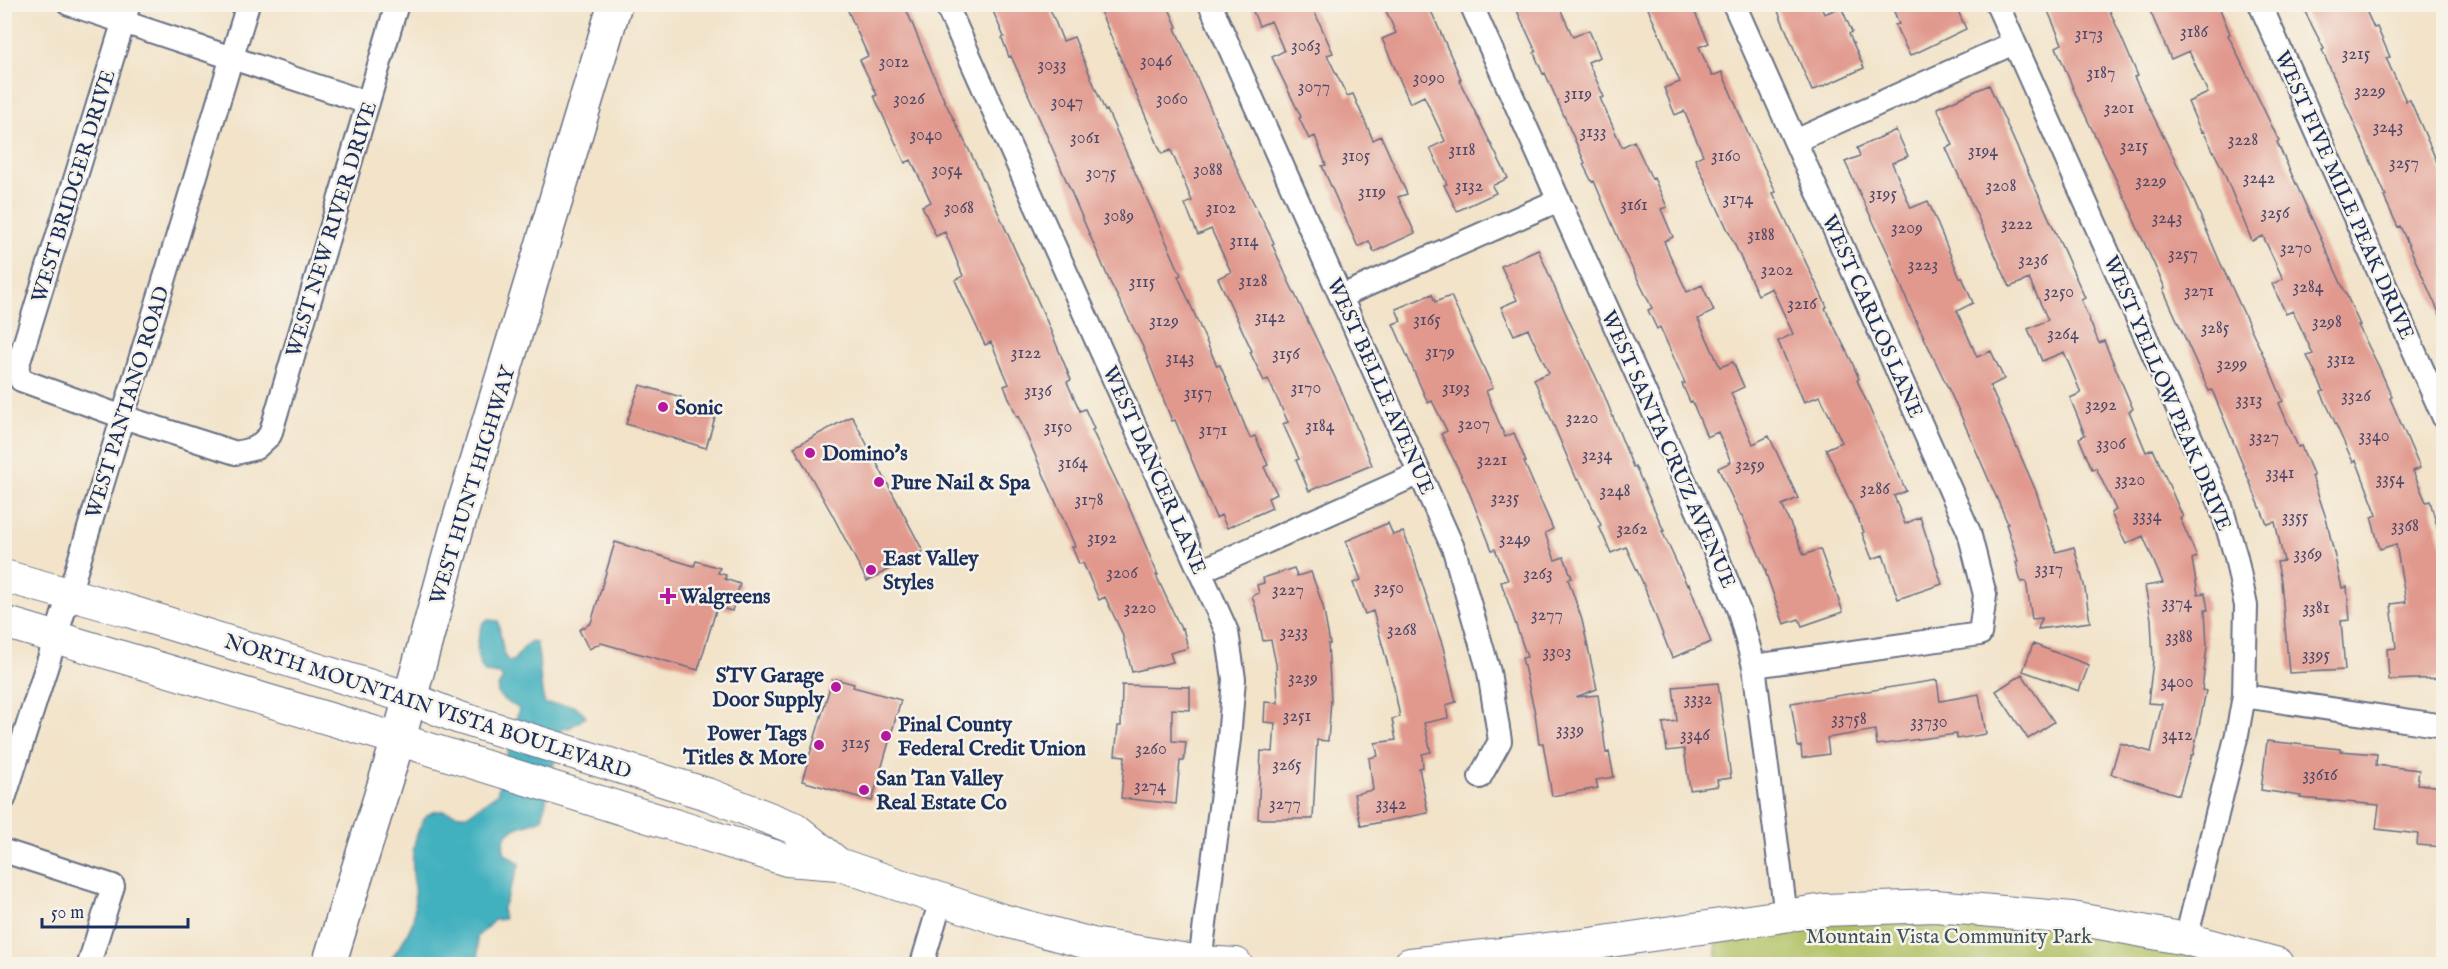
<svg xmlns="http://www.w3.org/2000/svg" width="2448" height="969" font-family="'IM FELL English',serif">
<style>
.green{fill:#b0c164;stroke:#667861;stroke-width:1.5}
.water{fill:#43b1bf;stroke:#2f708e;stroke-width:1.5}
.building{fill:#e1988d}
.lines{fill:none;stroke-linecap:round;stroke-linejoin:round}
.street-casing{stroke:#666e83;stroke-width:26}
.secondary-casing{stroke:#666e83;stroke-width:34}
.primary-casing{stroke:#666e83;stroke-width:36}
.street{stroke:#fff;stroke-width:22}
.secondary{stroke:#fff;stroke-width:32}
.primary{stroke:#fff;stroke-width:33}
.poi-dot{fill:#b5179e;stroke:#f7f3e8;stroke-width:2}
.labels{text-anchor:middle;stroke-width:5;stroke-linejoin:round;paint-order:stroke}
.number-label{font-size:18px;fill:#4c496a}
.street-label{font-size:21px;fill:#1b2f5e;stroke:#f7f3e8}
.poi-label{font-size:21px;font-weight:bold;fill:#1b2f5e;stroke:#f7f3e8;text-anchor:start}
.park-label{font-size:21px;fill:#405460;stroke:#f7f3e8}
</style>
<rect width="100%" height="100%" fill="#f7f3e8"/>
<filter id="ink" filterUnits="userSpaceOnUse"><feTurbulence type="fractalNoise" baseFrequency=".0167" numOctaves="2"/><feDisplacementMap in="SourceGraphic" scale="12" xChannelSelector="R" yChannelSelector="G"/><feConvolveMatrix kernelMatrix="1 2 1 2 8 2 1 2 1" color-interpolation-filters="sRGB"/></filter>
<filter id="wash" filterUnits="userSpaceOnUse"><feTurbulence type="fractalNoise" baseFrequency=".008" numOctaves="4" result="noise"/><feDisplacementMap in="SourceGraphic" scale="24" xChannelSelector="R" yChannelSelector="G"/><feGaussianBlur stdDeviation="1.35" result="paint"/><feColorMatrix in="noise" values="0 0 0 0 0 0 0 0 0 0 0 0 0 0 0 0 0 1.4 0 .05"/><feComposite in="paint" operator="in"/></filter>
<g filter="url(#wash)">
<rect width="100%" height="100%" fill="#f2e3c9"/>
<path class="green" d="M1935 906 2278 964H1718L1715 926Z"/>
<path class="water" d="M488 620 498 621 504 655 508 661H513L527 644 532 641 536 642C542 663 538 686 545 704 562 706 576 700 586 717L569 728 562 727 542 819C525 827 496 826 505 854L520 863 502 910 504 919 494 920 477 937 478 956 484 964H388C396 951 409 936 413 920 420 886 404 863 420 827 422 822 425 815 431 813 442 806 455 817 467 815L497 794 519 709C509 701 488 698 503 679L500 674 485 672C473 658 477 639 483 623Z"/>
<g id="blocks">
<path class="building" d="M845 4H904L944 100 980 172 1045 317 1071 380 1067 382 1080 411 1085 409 1094 429 1092 430 1129 507 1158 575H1156L1181 629 1183 628 1188 648 1170 653 1173 662 1132 672 1122 633 1105 597 1099 600 1083 563 1079 564 1072 547 1075 546 1018 416 1017 417 1004 386 1009 384 991 342 985 345 955 280 963 276 945 232 936 236 922 206 931 202 911 160 905 163 874 96 877 95 860 60 868 56Z
M990 4H1048L1063 41 1074 37 1105 111 1107 110 1161 230 1181 275 1178 276 1217 366 1220 365 1250 438 1255 436 1268 465 1264 467 1277 494 1268 498 1272 508 1227 528 1221 515 1216 518 1175 420 1172 421 1143 347 1110 282 1044 129 1011 56 1009 57 1002 38 1004 37Z
M1097 4H1167L1177 27 1175 28 1242 180 1274 243 1272 244 1289 282 1340 388 1372 465 1309 491 1296 460 1299 459 1283 424 1288 422 1268 379 1264 381 1250 352 1252 351 1218 278 1231 272 1211 229 1198 235 1185 204 1192 201 1171 150 1162 154Z
M1250 4H1311L1333 53 1327 55 1347 96 1353 94 1373 140 1381 136 1407 194 1398 197 1415 233 1374 252 1369 241 1358 247 1322 166 1326 165 1315 136 1309 139 1299 118 1301 117 1272 57 1284 51 1271 21 1259 26Z
M1383 4H1428L1461 79 1459 80 1508 178 1492 186 1496 193 1457 211 1444 185 1447 184 1430 148 1445 141 1424 96 1410 103 1382 39 1396 33Z
M1514 4H1558L1573 37 1589 30 1600 57 1588 62 1604 97 1600 98 1622 147 1634 141 1652 179 1654 178 1667 207 1661 209 1673 237 1664 241 1667 249 1687 292 1702 285 1714 311 1698 319 1720 367 1733 362 1744 387 1731 393 1753 444 1769 436 1798 498 1782 505 1804 555 1820 549 1843 612 1802 626 1799 619 1784 624 1765 571H1766L1742 515 1741 516 1718 468 1731 462 1718 432 1707 437 1692 401 1690 402 1682 384 1685 383 1660 327 1657 329 1648 310 1652 308 1625 254 1594 181 1592 182 1583 164 1585 163 1545 73 1543 74 1534 53 1536 52Z
M1646 4H1691L1709 43 1699 47 1712 76 1722 72 1748 134 1776 192 1773 193 1827 307 1825 308 1851 360 1859 379 1857 380 1906 491 1894 496 1905 524 1920 517 1942 584 1898 599 1883 555 1872 559 1862 533 1864 532 1826 449 1842 442 1820 396 1804 402 1778 341 1793 334 1772 288 1758 295 1695 159 1703 155 1684 111 1675 115 1664 88 1680 82Z
M1775 4H1820L1824 14 1841 7 1852 32 1849 34 1864 68 1812 91Z
M1891 4H1955L1966 29 1910 56 1895 25 1899 24Z
M2045 4H2107L2138 76 2134 77 2186 182 2220 262 2271 372 2283 401 2279 403 2298 447 2301 446 2314 476H2312L2326 518 2342 588 2347 587 2350 620 2341 621 2345 670 2289 673 2281 581 2277 562 2284 561 2275 522 2267 524 2212 390 2209 391 2163 289 2165 288 2132 216 2133 215 2078 100 2056 47 2062 44Z
M2147 4H2218L2230 34 2228 35 2279 141 2277 142 2360 325H2358L2379 367 2392 397 2390 398 2420 468 2413 471 2426 502 2430 501 2443 548 2444 678 2389 680 2387 649 2396 648 2391 604 2406 602 2396 544 2380 549 2371 517 2377 515 2356 460 2353 462 2321 392 2324 391 2307 356 2313 354 2293 311 2286 314 2272 284 2283 279 2263 236 2252 241 2222 168 2203 131 2201 132 2188 102 2208 93 2189 51 2171 59Z
M2301 4H2363L2374 28 2377 27 2390 57 2386 58 2406 101 2410 100 2444 178V324L2400 226 2398 227 2384 197 2386 196 2322 50 2324 49Z
M1989 85 2085 298 2081 300 2099 343 2104 341 2133 409 2129 411 2146 452 2153 449 2183 517 2180 518 2197 557 2192 559 2198 594 2205 593 2208 610H2205L2207 646 2202 690 2206 691 2193 755H2191L2179 795 2111 774 2120 743 2151 752 2162 704 2148 703 2153 661 2151 619 2145 586 2163 583 2143 536 2126 544 2111 513 2116 510 2096 468 2092 469 2079 438 2085 435 2070 398 2081 393 2064 352 2042 361 2028 329 2048 320 2029 279 2010 287 1946 148 1953 145 1937 108Z
M1896 130 1908 156 1892 163 1911 208 1928 201 1960 278 1962 277 1973 303 1957 311 1977 357 1991 351 2004 379 1990 386 2036 491 2056 552 2074 547 2085 589 2090 622 2038 629 2042 618 2032 619 2026 581 2021 582 2016 562 2018 561 2006 524H2008L1958 409 1911 310 1888 253 1845 162 1860 156 1857 148Z
M1538 249 1565 312 1603 392 1633 467 1635 466 1664 531H1662L1687 585 1689 584 1711 642 1672 658 1642 581 1626 547 1611 553 1599 526 1601 525 1579 479 1577 480 1534 379 1549 373 1528 329 1514 335 1501 307 1517 300 1501 266Z
M1432 294 1435 302 1451 296 1493 388 1486 391 1505 437 1514 433 1526 462H1524L1553 529 1545 533 1555 560 1564 557 1572 578 1568 579 1582 620 1597 689 1576 697 1598 695 1606 753 1609 752 1614 777 1596 780 1598 788 1552 796 1543 743 1539 744 1535 713 1522 658 1527 657 1501 582 1508 580 1495 549 1492 550 1467 487 1441 434 1447 431 1432 401 1428 403 1393 324 1401 321 1396 309Z
M640 385 681 397 679 403 716 414 706 448 626 424Z
M852 416 923 551 867 581 832 514 794 447Z
M1388 523 1393 535 1403 532 1411 550 1443 647 1456 702 1446 705 1448 718 1424 723 1431 752 1422 754 1423 767 1419 768 1428 813 1361 826 1354 794 1373 790 1369 758 1378 756 1375 743 1396 740 1392 719 1400 717 1394 687 1373 611 1365 614 1353 583 1361 580 1346 541Z
M615 542 694 566 696 561 720 568 718 573 726 575 725 579 740 584 732 611 717 607 698 670 601 643 589 649 579 630 591 623Z
M1294 568 1297 576 1311 572 1323 606 1330 644H1328L1331 700 1328 741 1317 740 1313 819H1258L1261 751 1273 752 1275 723 1264 722 1265 702 1278 703 1276 664 1271 640 1263 641 1258 614 1252 596 1259 593 1257 585 1264 583 1263 578Z
M2033 644 2089 665 2079 691 2023 671Z
M2022 674 2054 722 2028 739 1996 691Z
M836 679 854 684 853 687 901 700 872 801 802 781 832 680 835 681Z
M1937 680 1940 701 1979 694 1986 734 1957 739 1956 734 1877 745 1875 730 1827 738 1829 754 1802 758 1801 746 1798 747 1791 703Z
M1718 683 1731 778 1717 780 1718 786 1690 790 1684 749 1667 751 1663 723 1677 721 1673 687Z
M1122 685 1190 687V710L1172 709V741L1186 742 1184 761H1180L1176 804 1121 798 1125 756 1115 755 1118 726H1121Z
M2267 741 2340 749V751L2377 754 2376 765 2419 770 2417 784 2444 787V847L2417 845 2418 834 2376 829 2379 805 2300 798 2301 796 2261 790Z"/>
</g>
</g>
<g filter="url(#ink)">
<use href="#blocks" fill-opacity="0" stroke="#666e83" stroke-width="1.5"/>
<g class="lines">
<g class="street-casing">
<path id="street" d="M69 4 368 103
M129 4 17 368 21 380 123 417 236 453 256 448 270 435 397 4
M946 4 1227 632 1234 679 1229 739 1200 962
M1210 4 1454 550 1489 672 1500 741 1480 777
M1471 4 1709 536 1739 611 1754 666 1786 916
M1734 4 1969 532 1985 595 1980 634 1754 666
M1997 4 2220 503 2236 557 2246 606 2244 696 2237 734 2186 939
M2260 4 2444 418
M1795 141 2014 43
M1342 296 1559 200
M1201 571 1418 474
M2244 696 2444 726
M4 799 56 637 248 4
M4 851 113 886 89 964
M922 964 941 900"/>
</g>
<g class="secondary-casing">
<path id="secondary" d="M4 576 125 610 410 698 457 717 710 795 794 828 838 864
M4 622 397 739 787 860 838 864 1002 920 1092 944 1200 962 1236 964
M1410 964 1583 945 1825 910 1935 906 2072 918 2186 939 2278 964"/>
</g>
<g class="primary-casing">
<path id="primary" d="M329 964 402 727 456 531 615 4"/>
</g>
<use href="#street" class="street"/>
<use href="#secondary" class="secondary"/>
<use href="#primary" class="primary"/>
</g>
</g>
<g class="poi-dot">
<circle cx="663" cy="407" r="6"/>
<circle cx="810" cy="453" r="6"/>
<circle cx="879" cy="482" r="6"/>
<circle cx="871" cy="570" r="6"/>
<path d="M665 587h6v6h6v6h-6v6h-6v-6h-6v-6h6z"/>
<circle cx="836" cy="687" r="6"/>
<circle cx="886" cy="736" r="6"/>
<circle cx="819" cy="745" r="6"/>
<circle cx="864" cy="790" r="6"/>
</g>
<g class="labels">
<g class="number-label">
<text x="2194" y="37">3186</text>
<text x="2089" y="39">3173</text>
<text x="1306" y="51">3063</text>
<text x="2356" y="59">3215</text>
<text x="1156" y="66">3046</text>
<text x="894" y="67">3012</text>
<text x="1052" y="70">3033</text>
<text x="2101" y="78">3187</text>
<text x="1429" y="83">3090</text>
<text x="1314" y="92">3077</text>
<text x="2370" y="96">3229</text>
<text x="1578" y="99">3119</text>
<text x="909" y="104">3026</text>
<text x="1172" y="104">3060</text>
<text x="1067" y="107">3047</text>
<text x="2119" y="113">3201</text>
<text x="2388" y="132">3243</text>
<text x="1593" y="137">3133</text>
<text x="926" y="140">3040</text>
<text x="1085" y="143">3061</text>
<text x="2243" y="145">3228</text>
<text x="2134" y="151">3215</text>
<text x="1462" y="155">3118</text>
<text x="1983" y="156">3194</text>
<text x="1356" y="161">3105</text>
<text x="1726" y="161">3160</text>
<text x="2404" y="168">3257</text>
<text x="947" y="175">3054</text>
<text x="1208" y="175">3088</text>
<text x="1101" y="178">3075</text>
<text x="2259" y="183">3242</text>
<text x="2151" y="186">3229</text>
<text x="1469" y="191">3132</text>
<text x="2001" y="191">3208</text>
<text x="1372" y="197">3119</text>
<text x="1883" y="199">3195</text>
<text x="1738" y="204">3174</text>
<text x="1634" y="210">3161</text>
<text x="959" y="213">3068</text>
<text x="1221" y="213">3102</text>
<text x="2275" y="218">3256</text>
<text x="1119" y="221">3089</text>
<text x="2167" y="223">3243</text>
<text x="2017" y="229">3222</text>
<text x="1907" y="233">3209</text>
<text x="1761" y="240">3188</text>
<text x="1244" y="246">3114</text>
<text x="2296" y="253">3270</text>
<text x="2183" y="259">3257</text>
<text x="2033" y="265">3236</text>
<text x="1923" y="270">3223</text>
<text x="1777" y="275">3202</text>
<text x="1253" y="286">3128</text>
<text x="1142" y="287">3115</text>
<text x="2308" y="292">3284</text>
<text x="2199" y="296">3271</text>
<text x="2059" y="297">3250</text>
<text x="1802" y="309">3216</text>
<text x="1270" y="322">3142</text>
<text x="1427" y="325">3165</text>
<text x="1164" y="326">3129</text>
<text x="2327" y="327">3298</text>
<text x="2215" y="333">3285</text>
<text x="2063" y="339">3264</text>
<text x="1440" y="357">3179</text>
<text x="1026" y="358">3122</text>
<text x="1286" y="359">3156</text>
<text x="1180" y="363">3143</text>
<text x="2341" y="364">3312</text>
<text x="2232" y="369">3299</text>
<text x="1306" y="393">3170</text>
<text x="1456" y="393">3193</text>
<text x="1038" y="396">3136</text>
<text x="1198" y="398">3157</text>
<text x="2356" y="401">3326</text>
<text x="2249" y="405">3313</text>
<text x="2101" y="410">3292</text>
<text x="1582" y="423">3220</text>
<text x="1474" y="429">3207</text>
<text x="1320" y="431">3184</text>
<text x="1058" y="432">3150</text>
<text x="1213" y="435">3171</text>
<text x="2374" y="441">3340</text>
<text x="2264" y="442">3327</text>
<text x="2111" y="449">3306</text>
<text x="1597" y="460">3234</text>
<text x="1492" y="465">3221</text>
<text x="1073" y="468">3164</text>
<text x="1750" y="470">3259</text>
<text x="2280" y="478">3341</text>
<text x="2390" y="484">3354</text>
<text x="2130" y="485">3320</text>
<text x="1875" y="494">3286</text>
<text x="1615" y="496">3248</text>
<text x="1505" y="503">3235</text>
<text x="1089" y="505">3178</text>
<text x="2147" y="521">3334</text>
<text x="2295" y="522">3355</text>
<text x="2405" y="531">3368</text>
<text x="1632" y="534">3262</text>
<text x="1102" y="543">3192</text>
<text x="1515" y="544">3249</text>
<text x="2308" y="559">3369</text>
<text x="2049" y="574">3317</text>
<text x="1122" y="578">3206</text>
<text x="1538" y="579">3263</text>
<text x="1389" y="593">3250</text>
<text x="1288" y="595">3227</text>
<text x="2177" y="608">3374</text>
<text x="1140" y="613">3220</text>
<text x="2316" y="613">3381</text>
<text x="1547" y="620">3277</text>
<text x="1402" y="635">3268</text>
<text x="1294" y="637">3233</text>
<text x="2179" y="642">3388</text>
<text x="1557" y="657">3303</text>
<text x="2316" y="660">3395</text>
<text x="1303" y="683">3239</text>
<text x="2177" y="687">3400</text>
<text x="1698" y="704">3332</text>
<text x="1297" y="721">3251</text>
<text x="1849" y="724">33758</text>
<text x="1929" y="727">33730</text>
<text x="1570" y="735">3339</text>
<text x="1695" y="740">3346</text>
<text x="2177" y="740">3412</text>
<text x="856" y="748">3125</text>
<text x="1151" y="754">3260</text>
<text x="1287" y="770">3265</text>
<text x="2320" y="780">33616</text>
<text x="1150" y="791">3274</text>
<text x="1285" y="809">3277</text>
<text x="1391" y="809">3342</text>
</g>
<g class="street-label">
<text transform="translate(73 186) rotate(-73)" y="7">WEST BRIDGER DRIVE</text>
<text transform="translate(2345 195) rotate(66)" y="7">WEST FIVE MILE PEAK DRIVE</text>
<text transform="translate(331 229) rotate(-73)" y="7">WEST NEW RIVER DRIVE</text>
<text transform="translate(1873 316) rotate(66)" y="7">WEST CARLOS LANE</text>
<text transform="translate(1381 386) rotate(66)" y="7">WEST BELLE AVENUE</text>
<text transform="translate(2168 393) rotate(67)" y="7">WEST YELLOW PEAK DRIVE</text>
<text transform="translate(127 402) rotate(-73)" y="7">WEST PANTANO ROAD</text>
<text transform="translate(1669 449) rotate(66)" y="7">WEST SANTA CRUZ AVENUE</text>
<text transform="translate(1155 470) rotate(66)" y="7">WEST DANCER LANE</text>
<text transform="translate(472 485) rotate(-73)" y="7">WEST HUNT HIGHWAY</text>
<text transform="translate(428 706) rotate(18)" y="7">NORTH MOUNTAIN VISTA BOULEVARD</text>
</g>
<g class="poi-label">
<text x="675" y="414">Sonic</text>
<text x="822" y="460">Domino's</text>
<text x="891" y="489">Pure Nail &amp; Spa</text>
<text x="883" y="565">East Valley<tspan x="883" dy="24">Styles</tspan></text>
<text x="680" y="603">Walgreens</text>
<text x="824" y="682" text-anchor="end">STV Garage<tspan x="824" dy="24">Door Supply</tspan></text>
<text x="898" y="731">Pinal County<tspan x="898" dy="24">Federal Credit Union</tspan></text>
<text x="807" y="740" text-anchor="end">Power Tags<tspan x="807" dy="24">Titles &amp; More</tspan></text>
<text x="876" y="785">San Tan Valley<tspan x="876" dy="24">Real Estate Co</tspan></text>
</g>
<g class="park-label">
<text x="1949" y="943">Mountain Vista Community Park</text>
</g>
</g>
<rect width="2448" height="969" fill="none" stroke="#f7f3e8" stroke-width="24"/>
<path d="M42 918v9h146v-9" fill="none" stroke="#1b2f5e" stroke-width="3"/>
<text x="51" y="918" font-size="18" fill="#1b2f5e" stroke="#f7f3e8" stroke-width="4.5" paint-order="stroke">50 m</text>
</svg>
